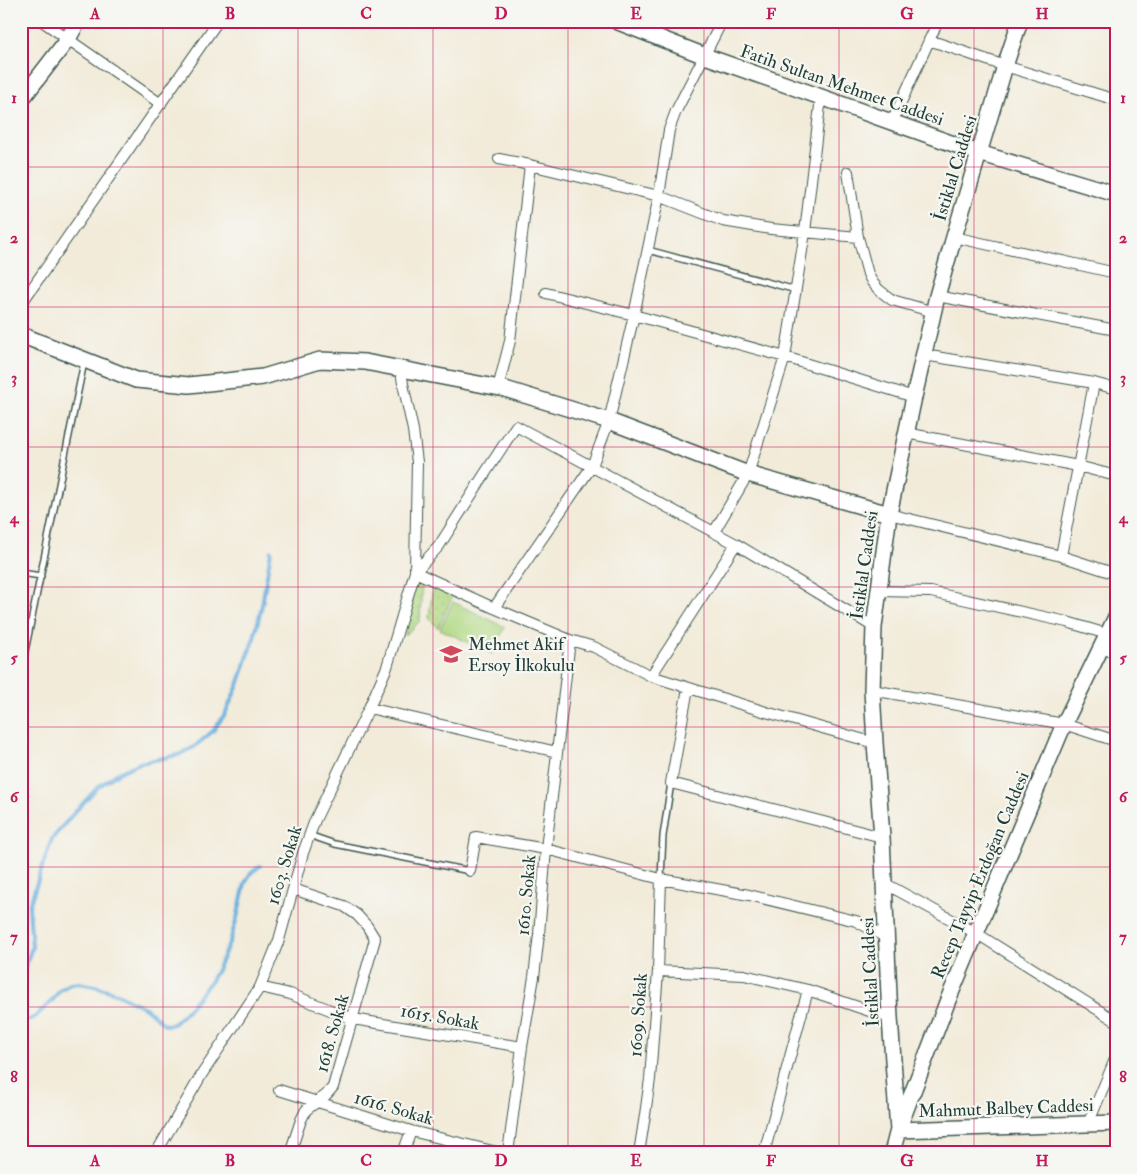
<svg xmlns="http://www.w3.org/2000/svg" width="1137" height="1174" font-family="'IM FELL Double Pica',serif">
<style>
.grass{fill:url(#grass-dots);stroke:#688b5c}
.pitch{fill:#b1d984;stroke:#688b5c}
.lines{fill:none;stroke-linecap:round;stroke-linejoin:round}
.stream{stroke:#69afdf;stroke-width:4}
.lane-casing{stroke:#3f574d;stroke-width:8}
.street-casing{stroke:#3f574d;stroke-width:12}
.secondary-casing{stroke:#3f574d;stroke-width:18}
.lane{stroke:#fff;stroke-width:5}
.street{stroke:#fff;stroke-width:10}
.secondary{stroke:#fff;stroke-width:15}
.grid{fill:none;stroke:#c2185b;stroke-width:1;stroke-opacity:0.55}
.labels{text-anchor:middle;stroke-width:4.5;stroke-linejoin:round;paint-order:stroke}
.street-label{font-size:18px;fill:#1f3d34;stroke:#f6f6f2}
.poi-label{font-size:18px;fill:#1f3d34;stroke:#f6f6f2;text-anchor:start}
.neatline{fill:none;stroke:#c2185b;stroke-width:2}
.grid-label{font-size:16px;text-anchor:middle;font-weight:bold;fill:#c2185b}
</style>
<defs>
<pattern id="grass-dots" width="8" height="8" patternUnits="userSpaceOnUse" patternTransform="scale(1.25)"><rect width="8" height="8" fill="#b1d984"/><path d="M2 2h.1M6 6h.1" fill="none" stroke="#98bb73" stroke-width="1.8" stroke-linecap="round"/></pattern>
</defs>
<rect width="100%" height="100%" fill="#f6f6f2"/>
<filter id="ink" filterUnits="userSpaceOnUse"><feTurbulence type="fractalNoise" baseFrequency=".02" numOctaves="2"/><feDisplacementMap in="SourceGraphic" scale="10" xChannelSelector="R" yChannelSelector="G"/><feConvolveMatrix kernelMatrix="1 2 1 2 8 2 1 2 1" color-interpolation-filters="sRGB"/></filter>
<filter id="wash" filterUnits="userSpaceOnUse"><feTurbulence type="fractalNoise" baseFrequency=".0096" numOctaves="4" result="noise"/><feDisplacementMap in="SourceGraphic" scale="20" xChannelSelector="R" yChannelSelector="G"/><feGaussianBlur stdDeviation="1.12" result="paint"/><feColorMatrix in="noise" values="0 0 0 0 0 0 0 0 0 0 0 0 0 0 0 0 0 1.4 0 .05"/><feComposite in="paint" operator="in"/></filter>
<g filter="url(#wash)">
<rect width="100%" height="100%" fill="#f2ebd9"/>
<path class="grass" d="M415 576 422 580 420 621 405 635Z
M433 586 453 596 438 628 429 618Z"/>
<path class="pitch" d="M453 602 505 627 492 654 440 629Z"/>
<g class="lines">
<path class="stream" d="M21 979 32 947 29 906 52 839 73 814 98 787 118 773 140 763 178 755 194 747 213 731 225 714 238 685 254 638 262 605 271 551
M21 1023 35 1017 52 1001 60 990 70 984 79 983 95 986 116 993 147 1009 165 1025 173 1024 185 1013 210 982 218 968 230 941 237 918 245 883 250 874 260 866"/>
</g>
</g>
<g filter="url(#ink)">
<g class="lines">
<g class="lane-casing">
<path id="lane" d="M648 250 796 290
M21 573 41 576
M21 671 84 362
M309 835 335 844 470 871
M661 879 663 836 671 783"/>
</g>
<g class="street-casing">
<path id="street" d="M42 21 161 104
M929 40 1005 66 1116 100
M892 122 938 21
M499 159 530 165 659 196 723 221 771 229 858 237
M848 172 858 237 868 274 872 282 879 290 892 300 934 312
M954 237 1116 273
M546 293 634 315 785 357 914 397
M937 296 1116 330
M21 304 218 21
M924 355 1094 383 1116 389
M498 388 510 341 530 165
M906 433 1078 466 1116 476
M889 514 1061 556 1116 574
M714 532 748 474 785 357 805 232 821 97
M1061 556 1094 383
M415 572 439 546 484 475 516 426 736 544 874 627
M415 572 494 608 570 640 594 647 651 676 766 712 875 743
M878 591 931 592 1067 622 1107 634
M494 608 592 466 609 421 634 315 659 196 669 130 676 111 722 21
M1101 647 1116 654
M651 676 736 544
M688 688 671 783 882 837
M872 690 1064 724 1116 741
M369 708 557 752
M470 871 476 837 546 849 661 879 749 895 856 921 887 938
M884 883 976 933 1116 1021
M658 971 744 975 808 990 890 1018
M260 987 290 994 353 1019 522 1047
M279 1090 411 1131 501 1153
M1088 1124 1116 1057
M156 1153 202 1074 260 987 267 970 279 940 303 853 315 820 369 708 387 667 415 572 417 462 413 430 403 384 401 370
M290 1153 301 1120 306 1110 326 1095 333 1087 375 939 367 926 357 915 344 906 293 889
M403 1153 411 1131
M508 1153 522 1047 534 977 539 934 546 849 570 640
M639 1153 645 1115 650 1079 658 971 661 879
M764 1153 808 990"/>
</g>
<g class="secondary-casing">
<path id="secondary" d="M616 21 705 56 979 153 1116 194
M1020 21 1005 66 954 237 937 296 914 397 889 514 874 627 872 690 875 743 882 837 890 1018 898 1130 1116 1123
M21 100 68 39 78 21
M21 335 136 380 189 385 263 377 320 360 365 362 505 389 609 421 748 474 889 514
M892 1153 898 1130 948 1000 976 933 1064 724 1116 617"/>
</g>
<use href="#lane" class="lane"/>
<use href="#street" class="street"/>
<use href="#secondary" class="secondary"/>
</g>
</g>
<path class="grid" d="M163 21V1153M298 21V1153M433 21V1153M568 21V1153M704 21V1153M839 21V1153M974 21V1153M21 167H1116M21 307H1116M21 447H1116M21 587H1116M21 727H1116M21 867H1116M21 1007H1116"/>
<defs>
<g id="school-bare" transform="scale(1.725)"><path d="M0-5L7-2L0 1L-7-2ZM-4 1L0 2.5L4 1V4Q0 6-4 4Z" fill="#d1495b" stroke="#f6f6f2" stroke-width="2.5" paint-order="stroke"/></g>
</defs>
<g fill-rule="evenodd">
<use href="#school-bare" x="451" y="654"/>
</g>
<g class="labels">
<g class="street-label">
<text transform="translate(842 85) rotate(19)" y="6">Fatih Sultan Mehmet Caddesi</text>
<text transform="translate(955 168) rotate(-73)" y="6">İstiklal Caddesi</text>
<text transform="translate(864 565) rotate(-82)" y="6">İstiklal Caddesi</text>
<text transform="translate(284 865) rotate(-73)" y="6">1603. Sokak</text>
<text transform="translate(980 875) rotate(-67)" y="6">Recep Tayyip Erdoğan Caddesi</text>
<text transform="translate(526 895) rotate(-85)" y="6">1610. Sokak</text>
<text transform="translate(870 972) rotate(-93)" y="6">İstiklal Caddesi</text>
<text transform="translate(638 1015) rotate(-86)" y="6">1609. Sokak</text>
<text transform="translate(440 1017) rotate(10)" y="6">1615. Sokak</text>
<text transform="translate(332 1033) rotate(-74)" y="6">1618. Sokak</text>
<text transform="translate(394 1108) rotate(16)" y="6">1616. Sokak</text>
<text transform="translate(1006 1108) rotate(-2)" y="6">Mahmut Balbey Caddesi</text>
</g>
<g class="poi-label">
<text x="468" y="650">Mehmet Akif<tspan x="468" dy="21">Ersoy İlkokulu</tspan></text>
</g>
</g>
<rect width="1137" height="1174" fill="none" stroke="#f6f6f2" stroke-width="55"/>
<rect x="28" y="28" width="1082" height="1118" class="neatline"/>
<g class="grid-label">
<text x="95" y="19">A</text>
<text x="230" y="19">B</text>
<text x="366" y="19">C</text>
<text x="501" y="19">D</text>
<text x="636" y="19">E</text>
<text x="771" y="19">F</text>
<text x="907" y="19">G</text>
<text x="1042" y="19">H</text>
<text x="14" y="103">1</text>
<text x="1123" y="103">1</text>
<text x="14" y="243">2</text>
<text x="1123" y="243">2</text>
<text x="14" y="383">3</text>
<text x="1123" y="383">3</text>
<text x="14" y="523">4</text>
<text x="1123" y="523">4</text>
<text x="14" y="663">5</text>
<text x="1123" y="663">5</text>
<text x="14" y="802">6</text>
<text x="1123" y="802">6</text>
<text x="14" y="942">7</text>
<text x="1123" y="942">7</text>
<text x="14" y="1082">8</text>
<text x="1123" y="1082">8</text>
<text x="95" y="1166">A</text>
<text x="230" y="1166">B</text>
<text x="366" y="1166">C</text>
<text x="501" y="1166">D</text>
<text x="636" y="1166">E</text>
<text x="771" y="1166">F</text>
<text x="907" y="1166">G</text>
<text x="1042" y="1166">H</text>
</g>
</svg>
